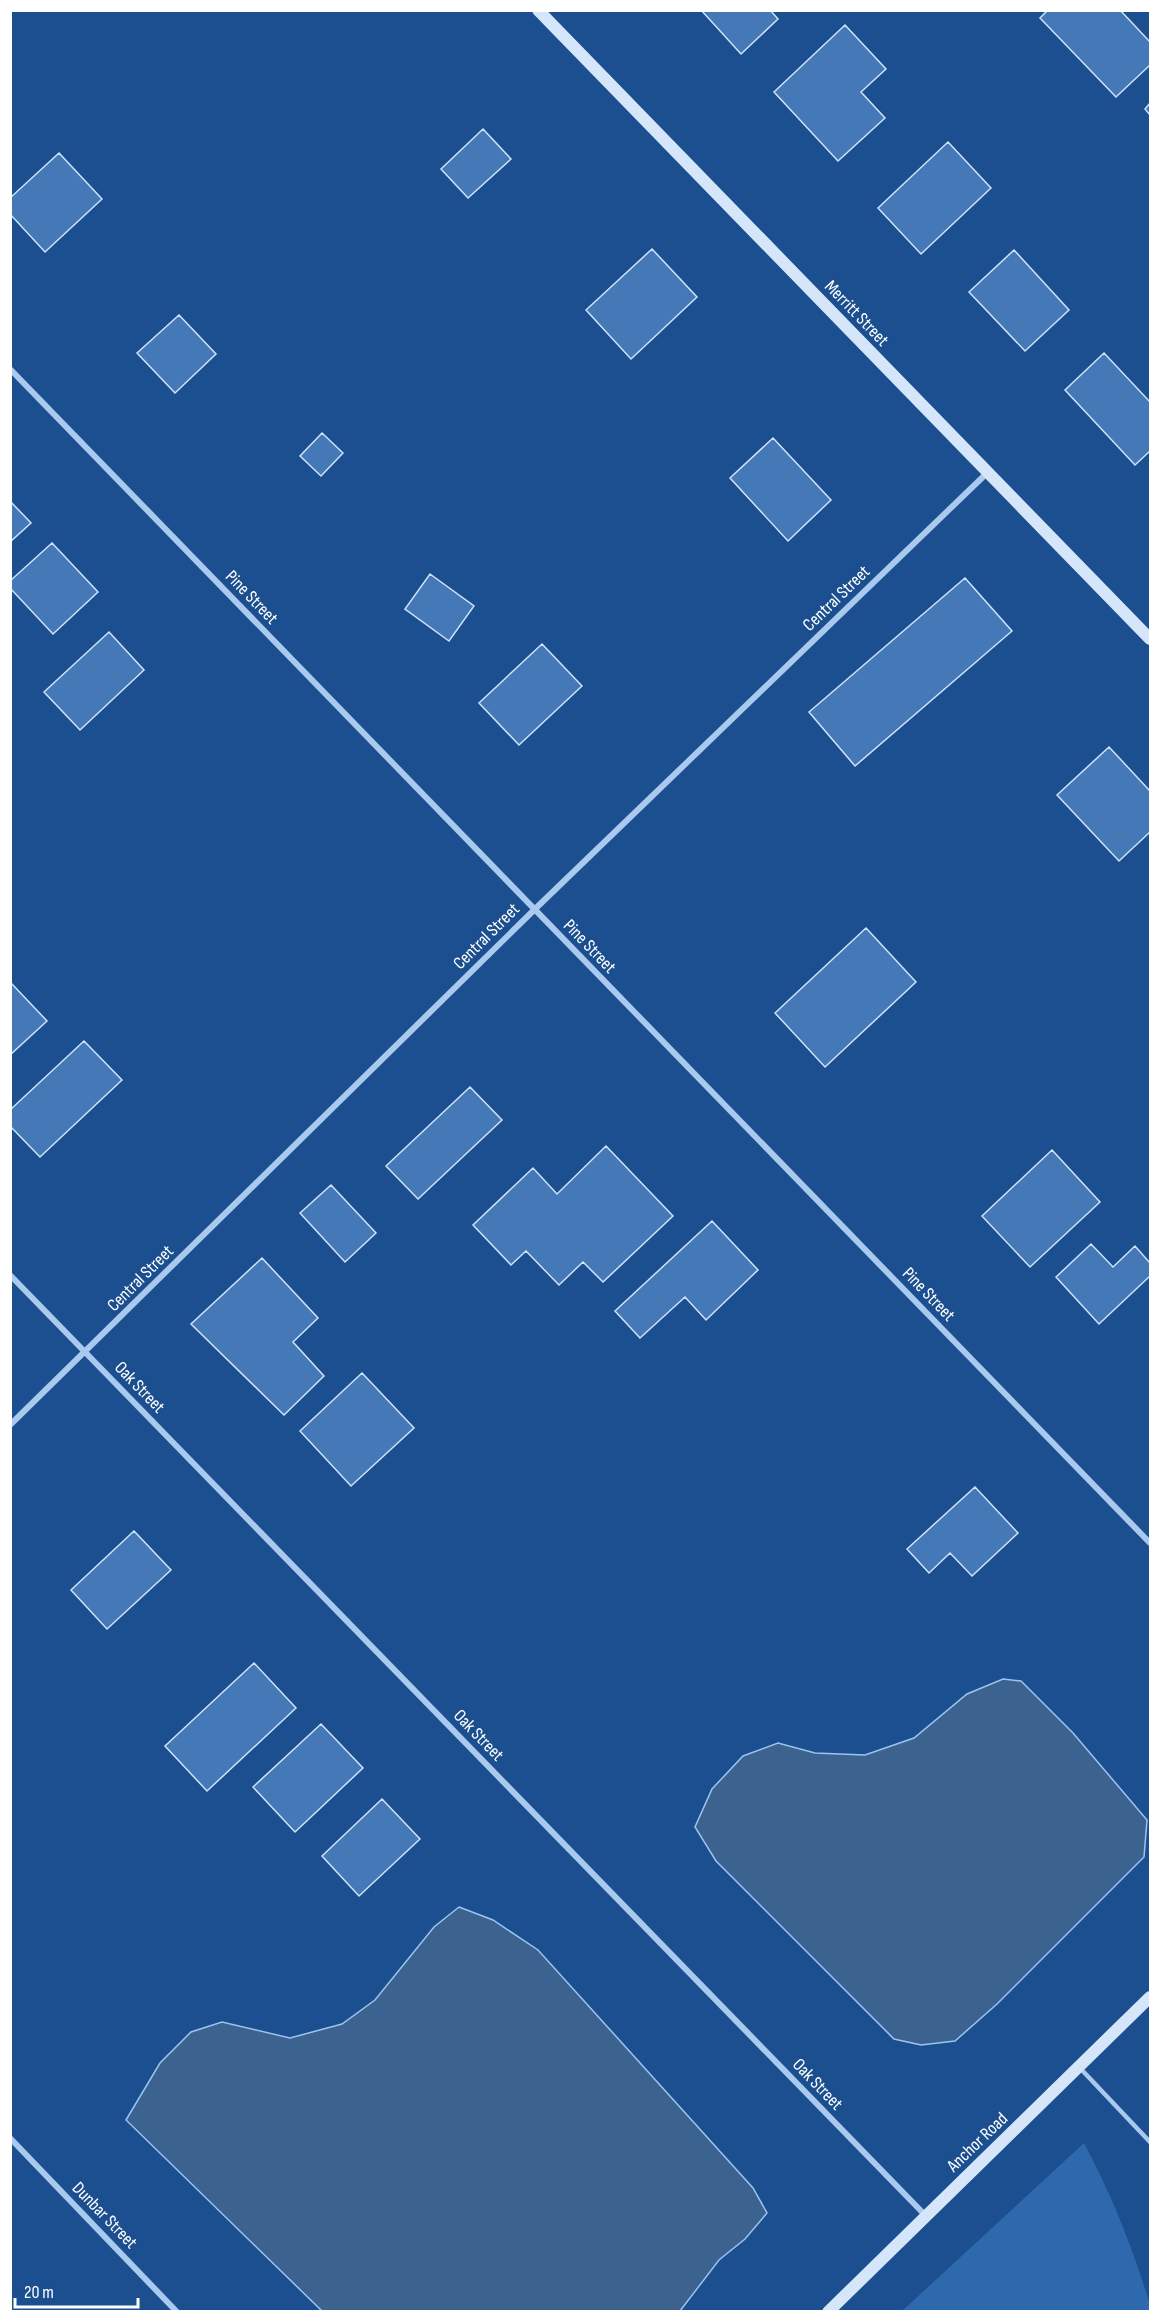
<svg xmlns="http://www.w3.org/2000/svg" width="1161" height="2322" font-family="'Sofia Sans Condensed',sans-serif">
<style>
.green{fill:#2e69ad}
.water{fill:#3c6290;stroke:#9cc4f0;stroke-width:1.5}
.building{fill:#4478b7;stroke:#cfe3fa;stroke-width:1.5}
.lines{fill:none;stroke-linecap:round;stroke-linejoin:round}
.lane{stroke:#a9c9ee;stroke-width:4.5}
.street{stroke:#a9c9ee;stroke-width:6}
.secondary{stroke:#d6e6fa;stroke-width:12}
.labels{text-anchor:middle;stroke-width:4.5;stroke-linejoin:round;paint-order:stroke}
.street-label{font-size:18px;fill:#fff;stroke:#1b4f8f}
</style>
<rect width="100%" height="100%" fill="#1b4f8f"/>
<path class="green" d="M1084 2143C1112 2195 1132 2247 1150 2304V2311H902Z"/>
<path class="water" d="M1003 1679 1021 1681 1073 1733 1147 1820 1144 1857 997 2004 955 2041 921 2045 894 2039 716 1861 695 1827 712 1789 743 1756 778 1743 815 1753 865 1755 914 1738 967 1694Z
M459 1907 493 1920 538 1950 753 2188 767 2213 745 2239 719 2260 680 2311H322L126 2120 160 2063 191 2032 222 2022 290 2038 342 2024 375 2000 434 1927Z"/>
<path class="building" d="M701 10H770L778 19 741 54Z
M1048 10H1120L1150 42V65L1116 97 1040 18Z
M845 25 886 69 861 92 885 118 838 161 774 92Z
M1150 103V115L1145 109Z
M483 129 511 159 468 198 441 169Z
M948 142 991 188 921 254 878 208Z
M59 153 102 199 45 252 10 214V198Z
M652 249 697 297 631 359 586 310Z
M1014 250 1069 310 1025 351 969 292Z
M179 315 216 354 175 393 137 353Z
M1104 353 1150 402V451L1135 465 1065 390Z
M322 433 343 453 321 476 300 456Z
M773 438 831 500 788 541 730 478Z
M10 501 31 523 10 542Z
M52 543 98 592 53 634 10 588V581Z
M430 574 474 606 449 641 405 609Z
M965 578 1012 631 855 766 809 712Z
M109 632 144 670 80 730 44 692Z
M542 644 582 686 519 745 479 703Z
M1109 747 1150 791V832L1119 861 1057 795Z
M866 928 916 982 825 1067 775 1013Z
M12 984 47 1021 10 1055V986Z
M84 1041 122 1080 40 1157 10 1126V1110Z
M470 1087 502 1120 418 1199 386 1166Z
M606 1146 673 1216 603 1282 583 1262 559 1285 526 1251 511 1265 473 1225 533 1168 557 1194Z
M1052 1150 1100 1202 1030 1267 982 1216Z
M331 1185 376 1233 345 1262 300 1213Z
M712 1221 758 1270 706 1320 685 1297 640 1338 615 1311Z
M1091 1244 1113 1267 1135 1246 1150 1263V1276L1099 1324 1056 1277Z
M262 1258 318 1318 293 1342 324 1376 284 1415 191 1324Z
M362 1373 414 1428 351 1486 300 1431Z
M975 1487 1018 1533 972 1576 950 1553 929 1573 907 1549Z
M134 1531 171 1570 107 1629 71 1590Z
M254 1663 296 1708 207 1791 165 1746Z
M321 1724 363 1768 295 1832 253 1787Z
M382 1799 420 1839 359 1896 322 1856Z"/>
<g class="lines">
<path class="lane" d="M1079 2067 1150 2142"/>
<path class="street" d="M10 369 1150 1543
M10 1275 926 2216
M10 1425 534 910 987 473
M10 2138 177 2312"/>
<path class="secondary" d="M538 10 1150 639
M828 2312 1150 1997"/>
</g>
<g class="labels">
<g class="street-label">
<text transform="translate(857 313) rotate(46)" y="6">Merritt Street</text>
<text transform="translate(252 597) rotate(46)" y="6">Pine Street</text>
<text transform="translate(836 598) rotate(-44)" y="6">Central Street</text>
<text transform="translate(486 936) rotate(-45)" y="6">Central Street</text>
<text transform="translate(590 946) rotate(46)" y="6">Pine Street</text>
<text transform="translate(140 1278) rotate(-45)" y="6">Central Street</text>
<text transform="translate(929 1294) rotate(46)" y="6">Pine Street</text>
<text transform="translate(140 1387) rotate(46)" y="6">Oak Street</text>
<text transform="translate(479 1735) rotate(46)" y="6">Oak Street</text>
<text transform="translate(818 2084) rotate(46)" y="6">Oak Street</text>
<text transform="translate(977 2142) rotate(-44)" y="6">Anchor Road</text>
<text transform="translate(105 2215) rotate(46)" y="6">Dunbar Street</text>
</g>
</g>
<rect width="1161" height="2322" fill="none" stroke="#ffffff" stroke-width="24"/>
<path d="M15 2298v9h123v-9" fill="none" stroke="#ffffff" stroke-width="3"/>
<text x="24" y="2298" font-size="18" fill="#ffffff" stroke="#1b4f8f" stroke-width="4.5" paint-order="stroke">20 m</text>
</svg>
